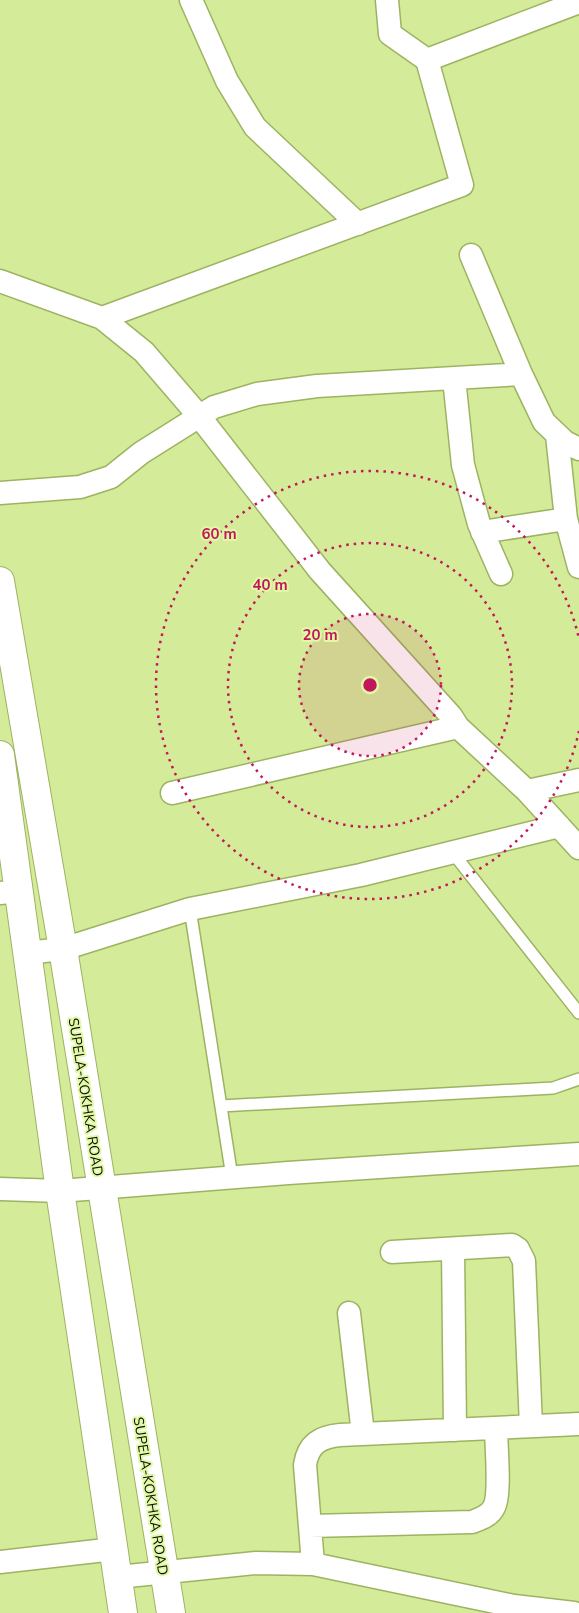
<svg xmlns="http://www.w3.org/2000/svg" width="579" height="1613" font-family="'Nunito Sans',sans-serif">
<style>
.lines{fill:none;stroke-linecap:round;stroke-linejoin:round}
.service-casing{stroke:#9db362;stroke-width:14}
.minor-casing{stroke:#9db362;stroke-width:25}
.tertiary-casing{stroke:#9db362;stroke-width:30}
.service{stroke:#fff;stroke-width:11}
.minor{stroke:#fff;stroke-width:22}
.tertiary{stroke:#fff;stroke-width:28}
.ring{fill:none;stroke:#c2185b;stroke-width:2.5;stroke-dasharray:2.5 5}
.labels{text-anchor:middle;stroke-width:4;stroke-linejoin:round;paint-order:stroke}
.street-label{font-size:14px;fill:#090e00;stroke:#e1f9a6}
.centre{fill:#c2185b;stroke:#e1f9a6;stroke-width:2.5}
.ring-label{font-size:15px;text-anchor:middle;font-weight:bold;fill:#c2185b;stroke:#e1f9a6;stroke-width:4;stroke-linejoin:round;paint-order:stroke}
</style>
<rect width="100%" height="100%" fill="#d4ec99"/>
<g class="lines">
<g class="service-casing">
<path id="service" d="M453 853 579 1013
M190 909 232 1177
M221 1106 553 1088 579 1079"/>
</g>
<g class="minor-casing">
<path id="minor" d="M191 0 227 81 255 127 358 224
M387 0 390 34 427 60
M471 255 521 374 544 422 565 442 579 449
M0 281 102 318 144 352 199 416 320 571 451 716 458 727 527 791 579 848
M102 318 462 185 427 60 579 2
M454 378 463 465 479 524 501 574
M557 435 566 519 579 567
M0 493 80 487 111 477 141 453 214 407 257 394 317 386 521 374
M482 532 566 519
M527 791 579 780
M172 793 458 727
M0 893 20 891
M26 953 63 949 190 909 361 875 559 826
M0 1189 60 1191 288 1173 579 1154
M453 1249 455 1430
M392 1252 512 1245 518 1249 524 1261 531 1426
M349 1313 363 1434
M310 1526 472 1522C480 1519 490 1516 494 1507 501 1494 496 1445 496 1428
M0 1562 114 1549
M313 1564 305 1465C308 1444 320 1437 340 1435L579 1424
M118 1577 256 1563 313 1564 514 1606 574 1613"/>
</g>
<g class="tertiary-casing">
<path id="tertiary" d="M0 581 63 949 171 1613
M0 755 60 1191 123 1613"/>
</g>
<use href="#service" class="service"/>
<use href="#minor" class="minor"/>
<use href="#tertiary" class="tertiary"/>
</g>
<circle cx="370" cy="685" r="71" fill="#c2185b" fill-opacity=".12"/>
<g class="ring">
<circle cx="370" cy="685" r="71"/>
<circle cx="370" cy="685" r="142"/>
<path d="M579 731A214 214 0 1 1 579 639"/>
</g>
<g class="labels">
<g class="street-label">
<text transform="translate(86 1097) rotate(81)" y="5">SUPELA-KOKHKA ROAD</text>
<text transform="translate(151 1496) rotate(81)" y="5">SUPELA-KOKHKA ROAD</text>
</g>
</g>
<circle cx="370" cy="685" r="8" class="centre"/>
<g class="ring-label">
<text x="219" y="539">60 m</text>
<text x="270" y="590">40 m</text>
<text x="320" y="640">20 m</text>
</g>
</svg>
